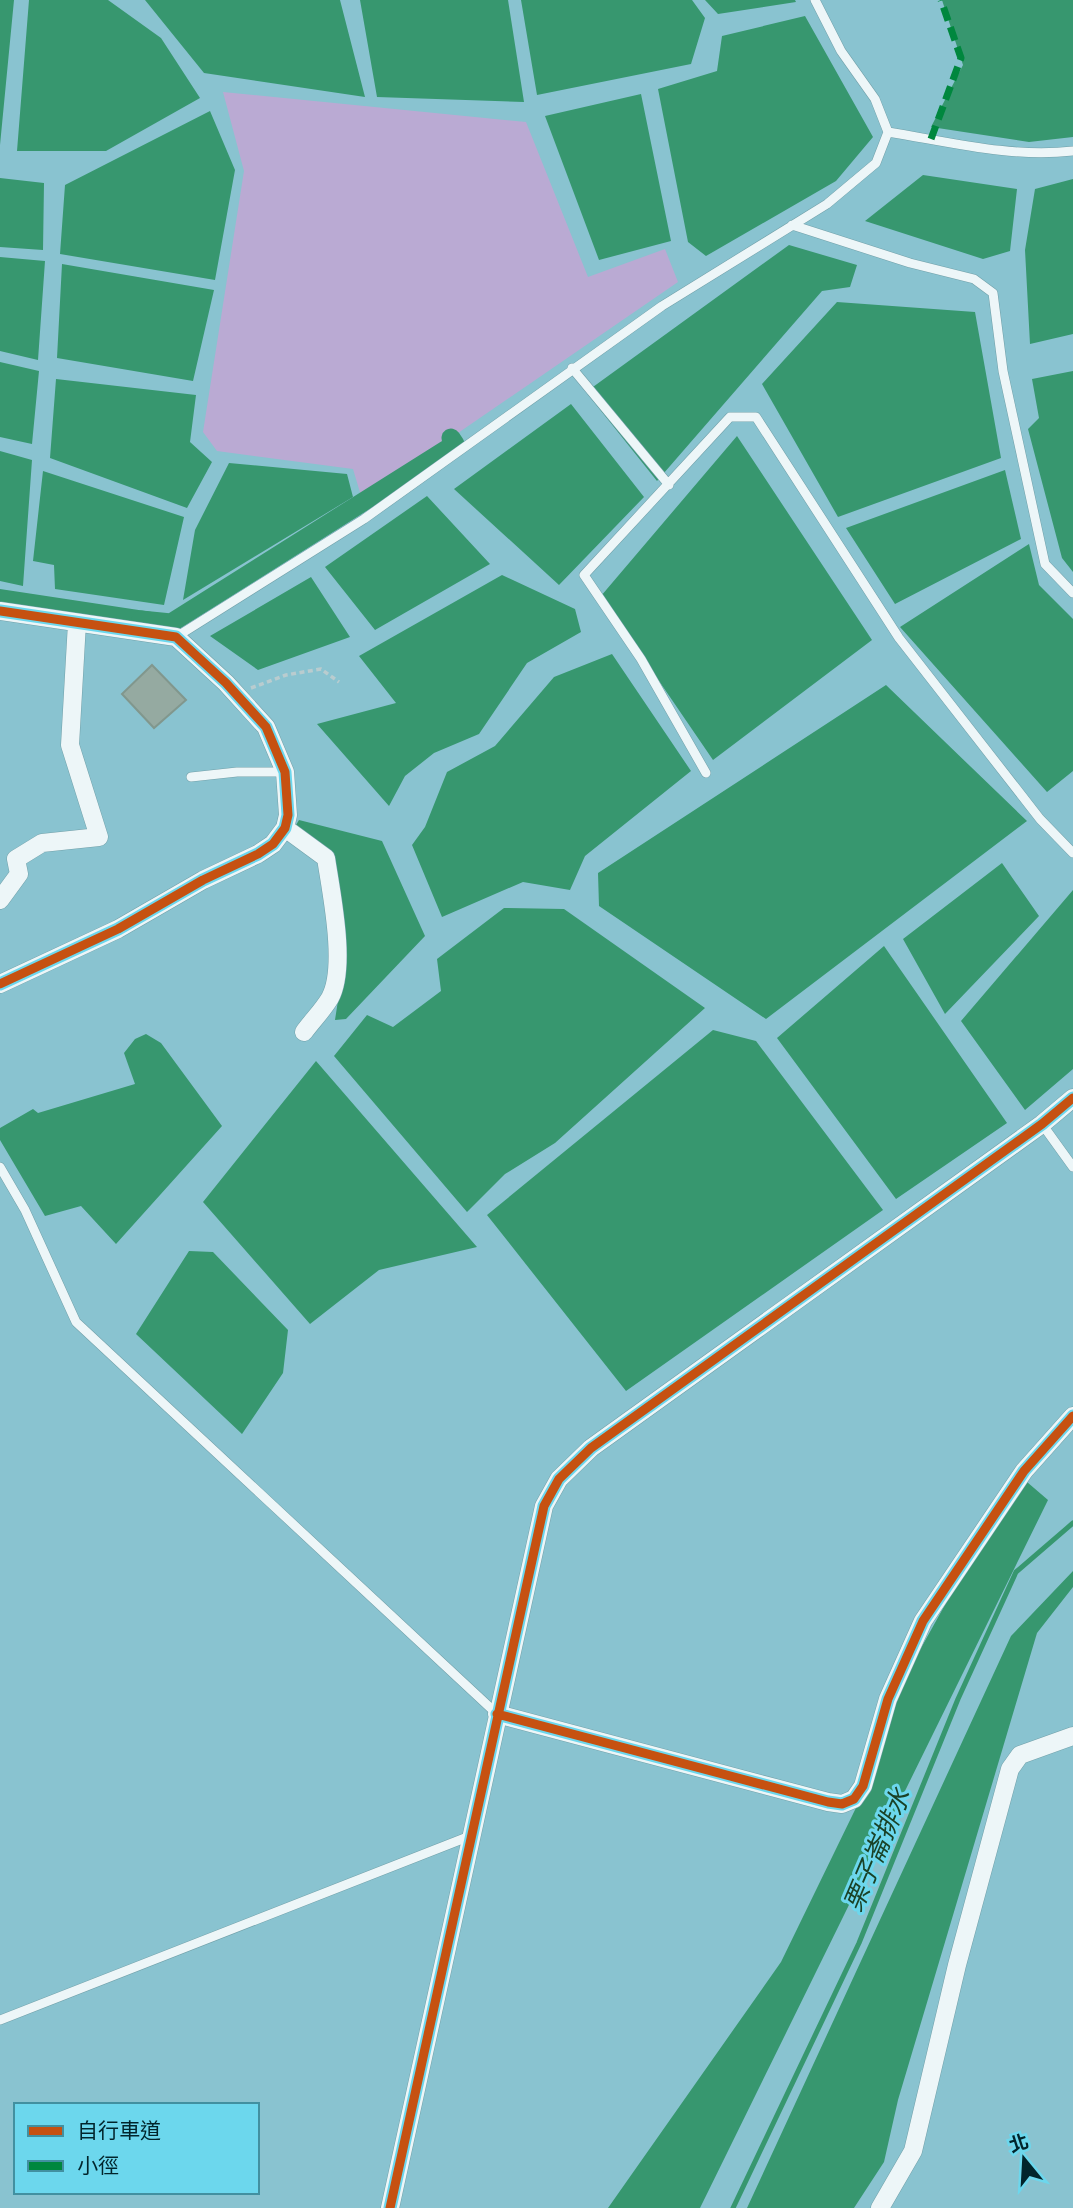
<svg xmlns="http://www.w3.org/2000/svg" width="1073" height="2208" font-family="'Asap Condensed','Noto Sans TC',sans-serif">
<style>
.green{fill:#baaad3}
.water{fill:#37976f}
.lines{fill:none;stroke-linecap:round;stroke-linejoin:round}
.stream{stroke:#37976f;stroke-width:5}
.canal{stroke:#37976f;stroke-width:19}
.building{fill:#95aaa1;stroke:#81978d;stroke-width:2}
.lane-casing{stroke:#71a0a9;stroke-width:10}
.street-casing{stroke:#71a0a9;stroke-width:19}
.path{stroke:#b9cccf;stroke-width:3.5;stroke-dasharray:5 3.5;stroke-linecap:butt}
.lane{stroke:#edf6f8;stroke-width:9}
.street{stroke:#edf6f8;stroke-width:18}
.quiet{stroke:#00873e;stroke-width:7;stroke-dasharray:14 7;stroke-linecap:butt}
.cycleway-casing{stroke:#6cd7ed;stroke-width:13}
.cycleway{stroke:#c65111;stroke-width:9}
.labels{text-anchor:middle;stroke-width:6;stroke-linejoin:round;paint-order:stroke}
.water-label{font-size:26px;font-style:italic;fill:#1a4227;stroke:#6cd7ed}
</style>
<rect width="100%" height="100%" fill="#89c3d0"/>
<path class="green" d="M223 92 526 122 588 277 665 249 678 282 362 499 353 469 217 451 203 432 244 171Z"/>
<path class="water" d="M0 0H14L0 145Z
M29 0H108L161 38 200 98 106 151H17Z
M145 0H340L365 97 204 73Z
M360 0H508L524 102 377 97Z
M521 0H692L705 18 691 64 537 95Z
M705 0H795L796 2 718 14Z
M942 0H1073V137L1029 142 931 127 963 65Z
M805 16 873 137 836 181 706 256 688 242 658 89 717 71 722 36Z
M641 94 671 241 599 260 545 116Z
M210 111 235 170 215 280 60 254 65 185Z
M923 175 1017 189 1010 251 983 259 865 221Z
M0 178 44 183 43 250 0 247Z
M1073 179V334L1030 344 1025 250 1035 189Z
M789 245 857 265 850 287 822 291 657 481 586 392Z
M0 257 45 261 38 360 0 351Z
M62 264 214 290 193 381 57 358Z
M837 302 975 312 1001 458 838 517 762 384Z
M0 362 39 371 32 444 0 437Z
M1073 371V572L1062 558 1028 429 1039 418 1032 379Z
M56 379 196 395 190 442 212 462 187 508 50 458Z
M571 404 644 497 559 585 454 489Z
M737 436 872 640 713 760 601 596Z
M0 451 32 460 23 586 0 581Z
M229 463 347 474 353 497 183 600 195 530Z
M1005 470 1021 539 895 604 846 528Z
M43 471 184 517 164 605 55 589 54 565 33 561Z
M427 496 490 564 375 630 325 567Z
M1029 544 1039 585 1073 619V771L1047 792 900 627Z
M502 575 575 609 581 632 527 663 479 734 434 753 405 776 389 806 317 724 396 703 359 656Z
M311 577 350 637 258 670 210 636Z
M0 589 165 614 168 629 0 605Z
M612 654 691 771 585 856 570 890 523 882 442 917 412 845 425 827 447 772 495 746 554 677Z
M886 685 1027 821 766 1019 599 906 598 873Z
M299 820 382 841 425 936 346 1019 335 1020 341 981 328 873 293 830Z
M1002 863 1039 916 945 1014 903 939Z
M1073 890V1069L1025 1110 961 1021Z
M504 908 564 909 705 1008 555 1143 505 1174 467 1212 334 1056 367 1015 393 1027 441 991 437 959Z
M884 946 1007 1123 896 1199 777 1038Z
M713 1030 756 1041 883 1210 626 1391 487 1215Z
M146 1034 161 1043 222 1126 116 1244 81 1206 45 1216 0 1140V1128L33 1109 38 1113 135 1084 124 1053 135 1039Z
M316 1061 477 1247 379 1270 310 1324 203 1202Z
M189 1251 213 1252 288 1330 283 1373 242 1434 136 1334Z
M1027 1482 1048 1500 700 2208H608L781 1962 870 1779 906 1675 956 1585Z
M1073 1571V1587L1037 1633 898 2100 884 2162 854 2208H747L1011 1636Z"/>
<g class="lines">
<path class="stream" d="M733 2208 859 1943 958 1699 1016 1572 1073 1523"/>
<path class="canal" d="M141 620 171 623 455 444 451 438"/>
</g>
<path class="building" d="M152 665 186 700 154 728 122 694Z"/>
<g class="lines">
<g class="lane-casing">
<path id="lane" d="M815 0 841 51 875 99 888 132
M792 225 910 263 974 279 993 293 1003 371 1045 564 1073 593
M572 368 669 485
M176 637 364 519 662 306 827 204 876 163 888 132C950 142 1010 158 1073 151
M706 773 641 659 584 575 730 417H756L899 638 1040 819 1073 853
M191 777 237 772H285
M1042 1124 1073 1167
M0 1167 25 1210 76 1322 497 1714
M0 2020 470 1836"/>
</g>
<g class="street-casing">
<path id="street" d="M0 611 176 637 226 683 266 727 285 772 288 815 285 828 273 844 258 854 203 880 118 929 0 984
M285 828 326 858C331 892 347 967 330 998 323 1010 312 1021 304 1032
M0 900 19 874 16 859 42 843 99 837 70 745 77 623
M497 1714 828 1802 842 1804 854 1799 863 1786 888 1699 923 1621 1024 1471 1073 1416
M390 2208 544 1506 559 1479 591 1448 1042 1124 1073 1098
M880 2208 913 2151 957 1965 1010 1769 1020 1755 1073 1736"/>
</g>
<path class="path" d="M251 688 286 675 321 669 339 682"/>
<use href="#lane" class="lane"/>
<use href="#street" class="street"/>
<path class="quiet" d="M931 139 961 58 941 0"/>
<g class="cycleway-casing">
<path id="cycleway" d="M0 611 176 637 226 683 266 727 285 772 288 815 285 828 273 844 258 854 203 880 118 929 0 984
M497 1714 828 1802 842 1804 854 1799 863 1786 888 1699 923 1621 1024 1471 1073 1416
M390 2208 544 1506 559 1479 591 1448 1042 1124 1073 1098"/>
</g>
<use href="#cycleway" class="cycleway"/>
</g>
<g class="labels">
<g class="water-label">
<text transform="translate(877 1850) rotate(-67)" y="9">栗子崙排水</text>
</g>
</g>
<rect x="14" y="2103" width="245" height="91" fill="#6cd7ed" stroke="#4290a0" stroke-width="2"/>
<rect x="28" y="2126" width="35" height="10" fill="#c65111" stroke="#4290a0" stroke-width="2"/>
<text x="77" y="2138" font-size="21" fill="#02252c">自行車道</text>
<rect x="28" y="2161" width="35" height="10" fill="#00873e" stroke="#4290a0" stroke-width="2"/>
<text x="77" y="2173" font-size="21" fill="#02252c">小徑</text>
<g transform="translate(1024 2159) rotate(342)" stroke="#6cd7ed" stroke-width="5" paint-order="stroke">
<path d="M0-5L12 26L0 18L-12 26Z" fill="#02252c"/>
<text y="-10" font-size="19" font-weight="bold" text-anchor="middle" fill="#02252c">北</text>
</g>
</svg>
